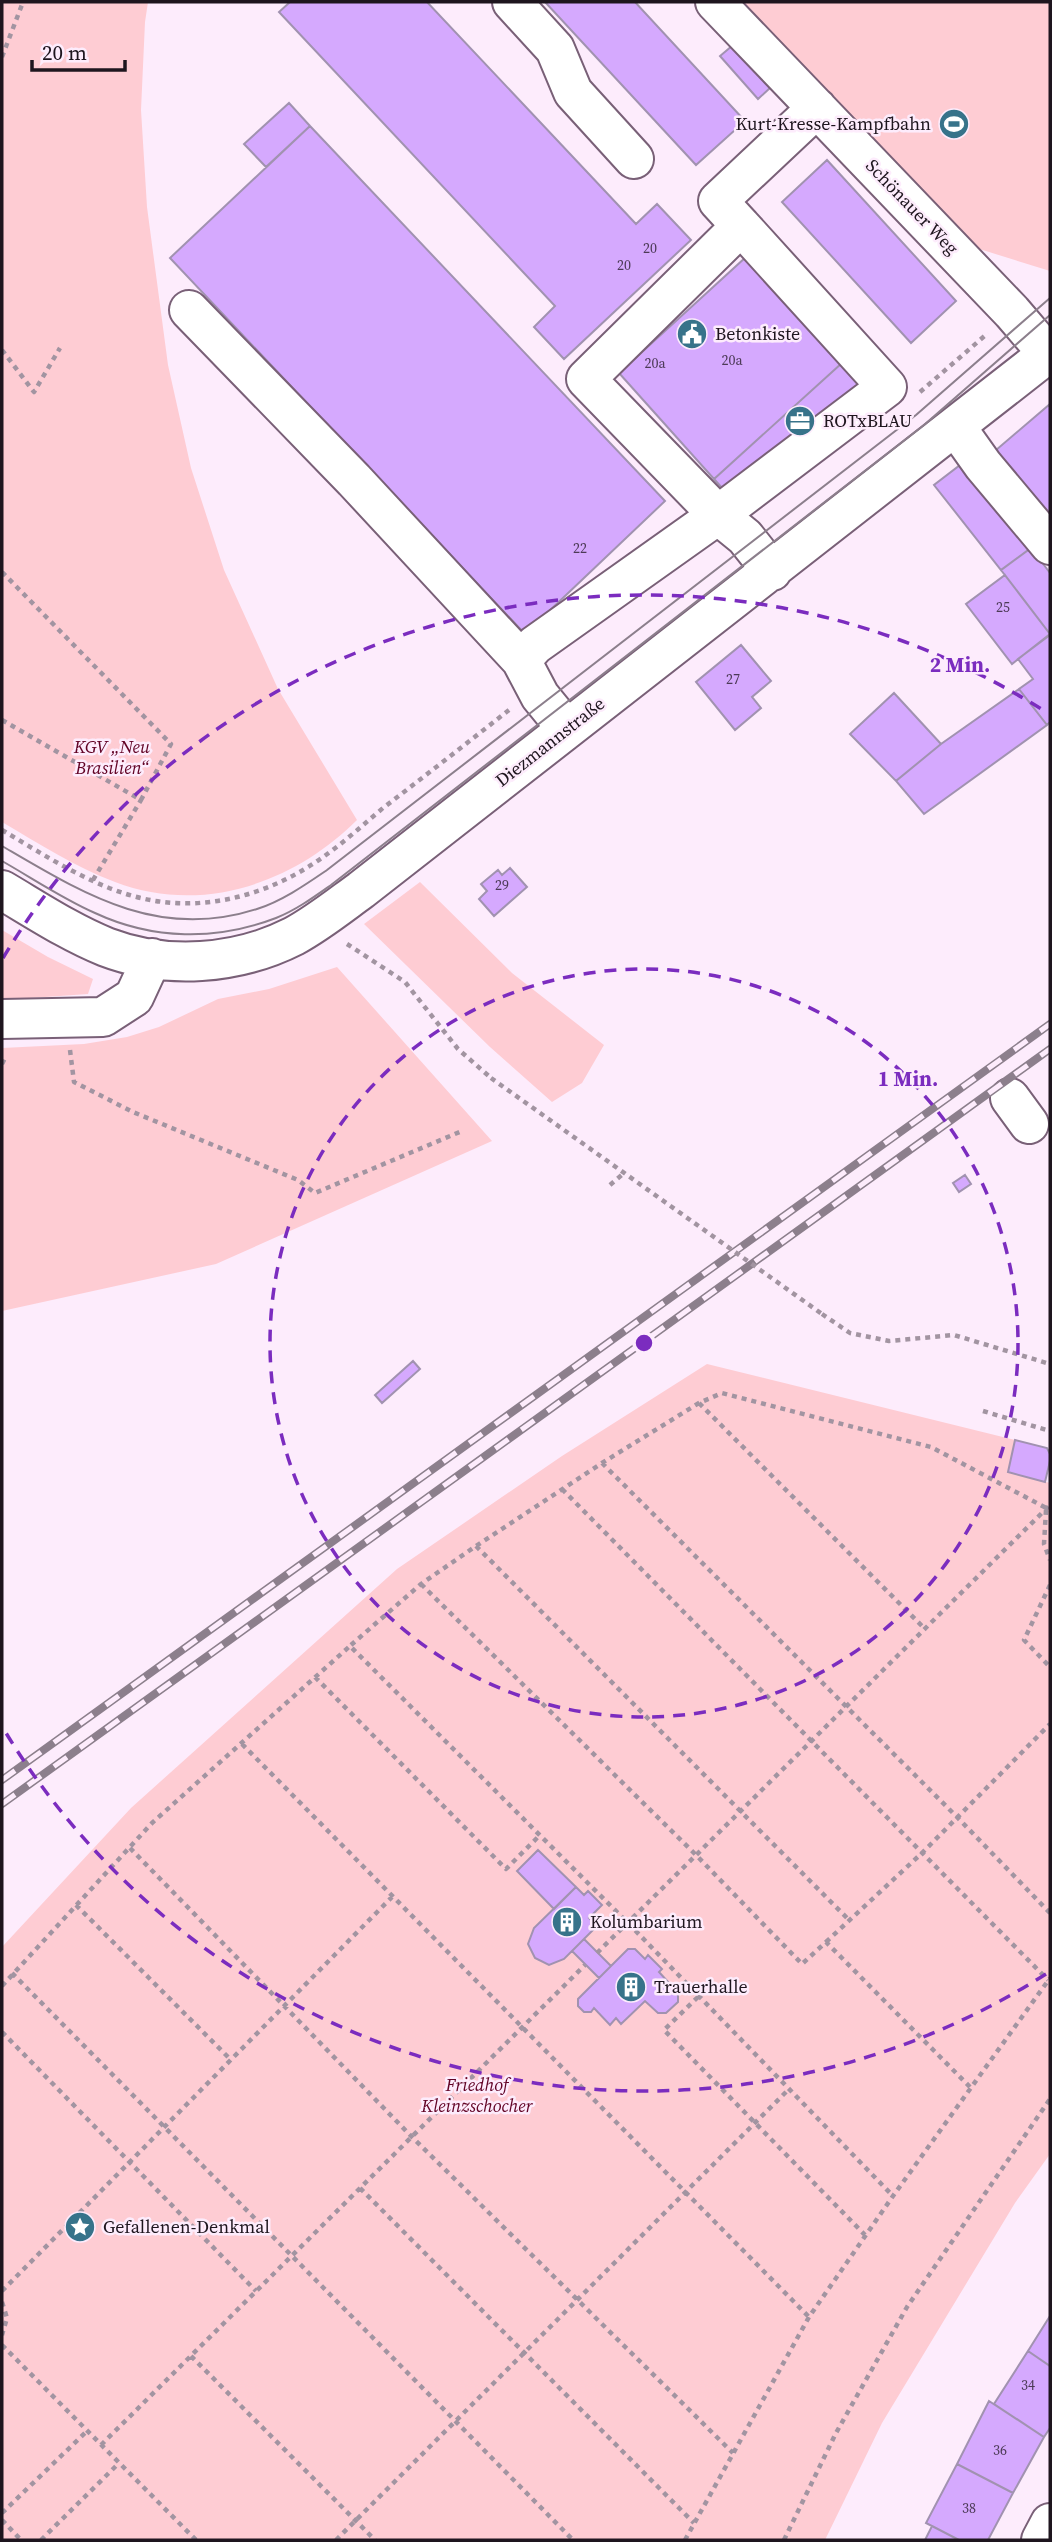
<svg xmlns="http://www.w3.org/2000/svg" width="1052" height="2542" font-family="'Source Serif 4',serif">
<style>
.green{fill:#feccd3}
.building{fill:#d5a9fe;stroke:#a192b0;stroke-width:2}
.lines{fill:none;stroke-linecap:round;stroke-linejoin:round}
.minor-casing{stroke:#796077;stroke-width:42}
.path{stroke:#a294a1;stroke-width:4.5;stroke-dasharray:5 5;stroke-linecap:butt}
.minor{stroke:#fff;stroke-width:38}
.tram{stroke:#8c7f8c;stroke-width:2}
.rail-casing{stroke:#8c7f8c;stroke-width:8}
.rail{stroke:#fdecfc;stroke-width:5;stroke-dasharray:16;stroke-linecap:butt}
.path-bridge{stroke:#a294a1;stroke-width:4.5;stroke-dasharray:5 5;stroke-linecap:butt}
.ring{fill:none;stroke:#7b2cbf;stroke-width:3.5;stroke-dasharray:12 9}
.labels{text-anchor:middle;stroke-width:5;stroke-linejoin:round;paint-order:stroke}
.number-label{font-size:14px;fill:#4c3a56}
.poi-label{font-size:18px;fill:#1e151e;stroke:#fdecfc;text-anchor:start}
.street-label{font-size:18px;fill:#1e151e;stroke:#fdecfc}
.park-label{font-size:18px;font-style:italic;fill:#620325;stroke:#fdecfc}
.centre{fill:#7b2cbf;stroke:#fdecfc;stroke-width:3.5}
.ring-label{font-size:21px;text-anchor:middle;font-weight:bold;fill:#7b2cbf;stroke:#fdecfc;stroke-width:5;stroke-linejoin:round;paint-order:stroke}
</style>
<rect width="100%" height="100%" fill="#fdecfc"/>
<path class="green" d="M2 2H148L145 22 141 110 147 207 168 365 191 468 224 570 278 689 357 820C296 881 204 916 115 882 75 867 38 843 2 822Z
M743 2H1050V271L973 247Z
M420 882 512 973 604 1045 582 1083 552 1102 490 1047 364 924Z
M2 930 48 957 93 979 88 994 2 1000Z
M337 967 492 1141 216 1264 2 1311V1048L84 1044 127 1037 159 1027 218 999 269 989Z
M707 1364 1015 1440 1008 1472 1050 1483V2154L1015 2203 882 2423 825 2540H2V1947L131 1808 397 1569 562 1456Z"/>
<path class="building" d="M290 2H427L636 224 657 204 691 240 564 359 534 327 555 306 279 12Z
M545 2H635L745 121 696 165Z
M732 46 770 88 758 99 720 56Z
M289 103 310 126 266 167 244 144Z
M310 126 665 501 525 634 170 258Z
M827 160 956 301 911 343 782 202Z
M746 257 842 363 714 479 619 373Z
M842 363 860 383 732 499 714 479Z
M1050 404V526L982 462Z
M964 462 1031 548 1001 570 934 485Z
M1031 548 1050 573V634L1001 570Z
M1005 575 1050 634 1012 664 966 604Z
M1050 635V722L1047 725 1019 689 1033 679 1018 659Z
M741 645 771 681 752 697 761 708 735 730 696 682Z
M1019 689 1047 725 924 814 896 781 941 744Z
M894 693 941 744 896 781 850 734Z
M510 868 527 887 494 916 479 899 487 891 481 884 498 870 502 875Z
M965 1175 971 1184 959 1192 953 1183Z
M413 1361 420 1369 382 1403 375 1395Z
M1015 1440 1047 1448 1050 1454V1461L1045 1482 1008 1472Z
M538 1850 576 1887 554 1909 517 1871Z
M576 1887 584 1895 588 1891 602 1905 589 1918 597 1926 564 1959 549 1965 535 1958 528 1944 534 1928Z
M584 1939 611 1966 599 1978 572 1951Z
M628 1949H635L645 1959 648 1955 662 1969 659 1972 678 1993V2002L666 2013H658L645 2001 621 2024 616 2018 610 2025 594 2008 591 2012H584L578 2006V1999Z
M1050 2316V2366L1028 2351Z
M1028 2351 1050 2366V2428L1044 2437 994 2404Z
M989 2401 1044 2437 1013 2493 957 2464Z
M957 2464 1013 2493 988 2540H959L926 2523Z
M932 2526 959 2540H925Z"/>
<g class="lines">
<g class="minor-casing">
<path id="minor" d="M512 2 555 49 573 92 634 159
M715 2 1012 312 1048 354
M741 226 718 201 817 108
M189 310 354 480 521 660
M956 427 983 465 1050 545
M567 729 540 696 521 660 535 645 718 515 586 379 741 226 887 387 718 515 745 537 772 571
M2 890C36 910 69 932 106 947 166 970 237 965 294 936 318 923 339 906 361 890L1050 352
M2 1019 103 1017 134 997 152 958
M1010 1098 1029 1124
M1041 2540 1050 2523"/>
</g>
<path class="path" d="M2 57 23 2
M2 350 34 392 60 348
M920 392 988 333
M2 572 171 744 141 800 2 720
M2 830C46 856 94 888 145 899 211 913 277 892 330 852 349 838 365 823 383 808 425 776 467 743 509 710
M93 880 141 800
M347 944 405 982 458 1049 491 1078
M70 1050 74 1082 133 1112 298 1180 315 1193 462 1131
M2 1064 6 1056
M610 1185 624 1173
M822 1314 850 1333 889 1341 954 1335 1050 1364
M699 1403 925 1629
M983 1411 1050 1431
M602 1463 957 1817 1050 1913
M562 1489 1048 1980
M1046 1510 1044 1544 1050 1560
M476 1546 850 1921
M421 1584 696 1855 802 1964 826 1942 971 2088
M1050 1585 1024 1640 1050 1667
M351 1645 421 1584 476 1546 602 1463 699 1403 722 1393 931 1447 1050 1510
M315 1677 506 1869 540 1835
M242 1744 809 2317
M130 1848 412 2137 733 2453
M76 1905 231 2060
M826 1942 922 1853 1050 1724
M597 1953 1050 1505
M12 1973 573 2540
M2 1986 152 1823 350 1646 628 1923 893 2196
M698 1997 664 2030 865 2235
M2 2032 256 2291
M360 2188 694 2523
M2 2291 392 1897
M2 2302 7 2318 2 2335
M2 2345 196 2540
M191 2356 375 2540
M101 2445 585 1965
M2 2513 87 2431
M2 2520 21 2540
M41 2540 119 2463
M336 2540 788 2090
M685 2540 809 2317 893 2196 1050 1978
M784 2540 836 2433 907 2307 1050 2099"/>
<use href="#minor" class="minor"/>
<path class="tram" d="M2 846C84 894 158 941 257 909 282 901 305 885 327 870L916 415 1050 298
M2 861C32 878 63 899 95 913 153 940 216 941 276 918 296 910 314 897 331 885L924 425 1050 315"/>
<g class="rail-casing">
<path id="rail" d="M2 1780 1050 1024
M2 1804 1050 1049"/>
</g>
<use href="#rail" class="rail"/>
<path class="path-bridge" d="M491 1078 822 1314"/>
</g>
<g class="ring">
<circle cx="644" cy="1343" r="374"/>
<path d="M1046 1974A748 748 0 0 1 3 1728M3 958A748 748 0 0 1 1046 712"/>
</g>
<defs>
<g id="stadium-disc" transform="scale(1.575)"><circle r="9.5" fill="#37738a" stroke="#fdecfc"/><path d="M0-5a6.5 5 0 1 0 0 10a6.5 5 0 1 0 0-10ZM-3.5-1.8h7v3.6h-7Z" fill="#fff"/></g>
<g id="civic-disc" transform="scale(1.575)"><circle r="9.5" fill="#37738a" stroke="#fdecfc"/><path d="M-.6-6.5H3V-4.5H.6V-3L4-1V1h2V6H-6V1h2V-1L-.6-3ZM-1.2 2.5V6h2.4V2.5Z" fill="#fff"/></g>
<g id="office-disc" transform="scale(1.575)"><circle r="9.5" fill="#37738a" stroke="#fdecfc"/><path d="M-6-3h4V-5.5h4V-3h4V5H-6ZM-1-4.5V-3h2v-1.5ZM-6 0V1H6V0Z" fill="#fff"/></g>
<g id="building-disc" transform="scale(1.575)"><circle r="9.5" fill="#37738a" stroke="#fdecfc"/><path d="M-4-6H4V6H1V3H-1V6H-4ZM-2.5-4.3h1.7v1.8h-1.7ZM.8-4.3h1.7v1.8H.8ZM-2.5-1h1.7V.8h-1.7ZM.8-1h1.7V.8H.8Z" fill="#fff"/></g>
<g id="sight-disc" transform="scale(1.575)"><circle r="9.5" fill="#37738a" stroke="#fdecfc"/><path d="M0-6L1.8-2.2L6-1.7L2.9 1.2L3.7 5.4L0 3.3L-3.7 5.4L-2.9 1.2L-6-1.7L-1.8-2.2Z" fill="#fff"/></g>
</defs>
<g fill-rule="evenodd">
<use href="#stadium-disc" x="954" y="124"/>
<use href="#civic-disc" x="692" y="334"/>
<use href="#office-disc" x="800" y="421"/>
<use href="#building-disc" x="567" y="1922"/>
<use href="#building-disc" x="631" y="1987"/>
<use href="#sight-disc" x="80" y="2227"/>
</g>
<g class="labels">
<g class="number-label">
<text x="650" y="253">20</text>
<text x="624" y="270">20</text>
<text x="732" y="365">20a</text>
<text x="655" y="368">20a</text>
<text x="580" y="553">22</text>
<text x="1003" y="612">25</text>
<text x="733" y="684">27</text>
<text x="502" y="890">29</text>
<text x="1028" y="2390">34</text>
<text x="1000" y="2455">36</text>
<text x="969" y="2513">38</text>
</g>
<g class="poi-label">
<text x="931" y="130" text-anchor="end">Kurt-Kresse-Kampfbahn</text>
<text x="715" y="340">Betonkiste</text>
<text x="823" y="427">ROTxBLAU</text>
<text x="590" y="1928">Kolumbarium</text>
<text x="654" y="1993">Trauerhalle</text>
<text x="103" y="2233">Gefallenen-Denkmal</text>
</g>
<g class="street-label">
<text transform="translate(912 207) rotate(46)" y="6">Schönauer Weg</text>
<text transform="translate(550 742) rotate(-38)" y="6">Diezmannstraße</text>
</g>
<g class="park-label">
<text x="112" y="753">KGV „Neu<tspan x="112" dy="21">Brasilien“</tspan></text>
<text x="477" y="2091">Friedhof<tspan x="477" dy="21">Kleinzschocher</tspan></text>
</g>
</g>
<circle cx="644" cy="1343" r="10" class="centre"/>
<g class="ring-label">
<text x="960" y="672">2 Min.</text>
<text x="908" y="1086">1 Min.</text>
</g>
<rect width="1052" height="2542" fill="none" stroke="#1e151e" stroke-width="7"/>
<path d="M32 60v10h93v-10" fill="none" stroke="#1e151e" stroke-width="3.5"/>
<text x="42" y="60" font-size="21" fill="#1e151e" stroke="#fdecfc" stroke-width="5" paint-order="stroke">20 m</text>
</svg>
